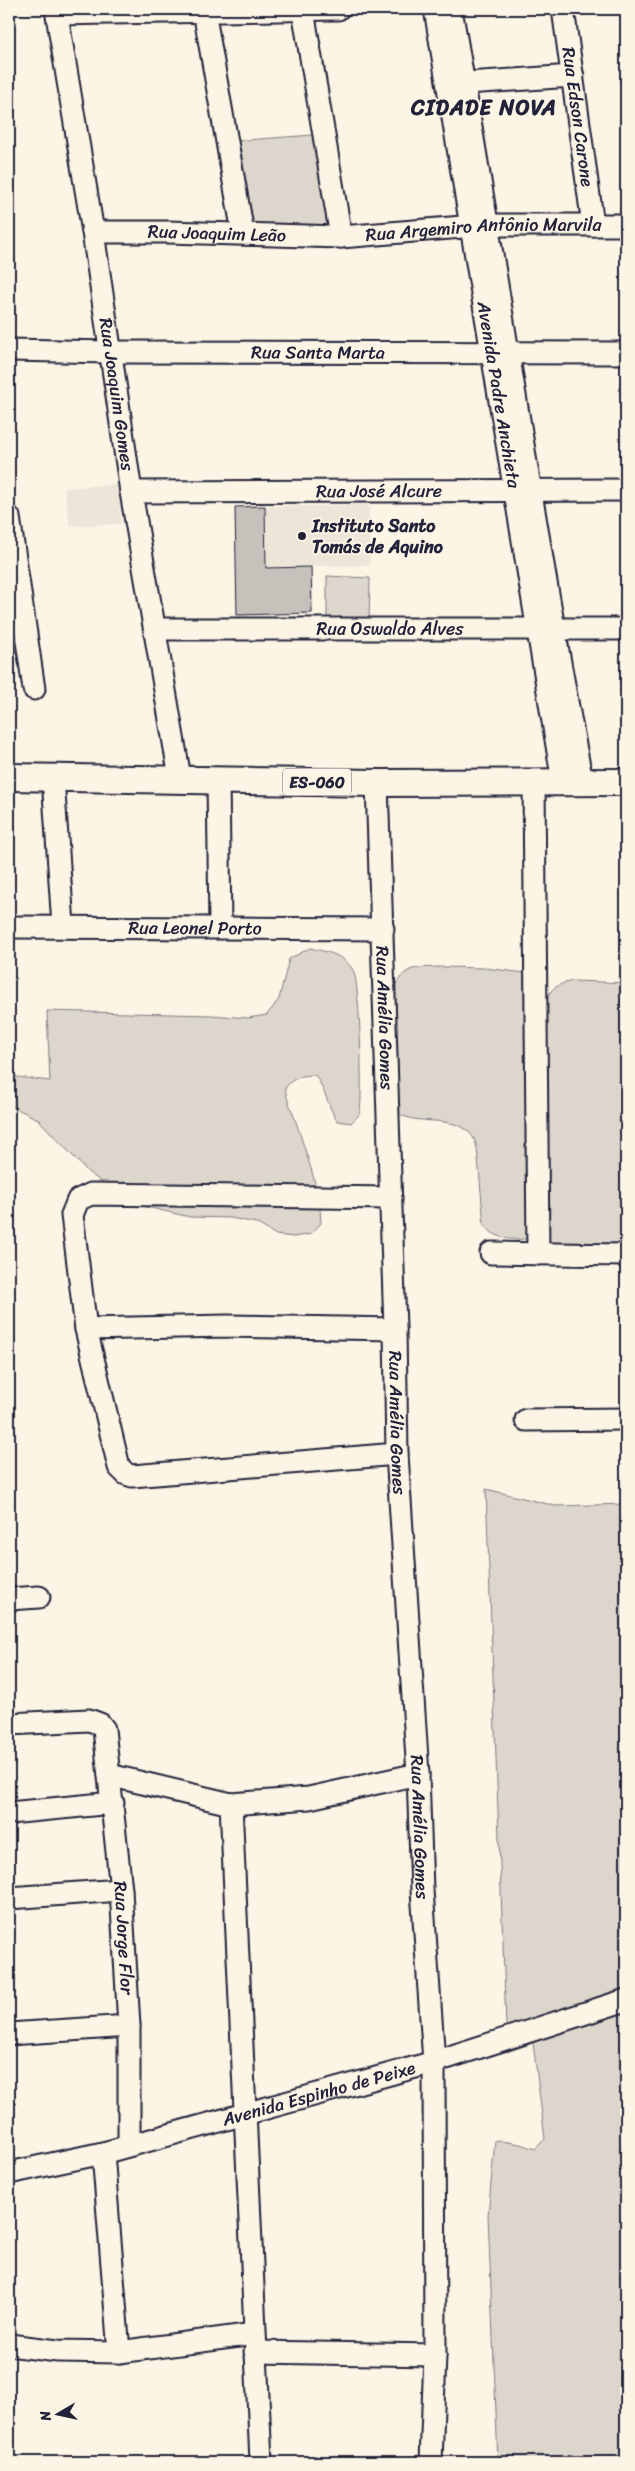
<svg xmlns="http://www.w3.org/2000/svg" width="635" height="2471" font-family="Sriracha,sans-serif">
<style>
.built{fill:#ece5d8}
.green{fill:#dcd6cc;stroke:#7f7c84}
.building{fill:#c6c1bb;stroke:#22223b}
.lines{fill:none;stroke-linecap:round;stroke-linejoin:round}
.minor-casing{stroke:#22223b;stroke-width:25}
.major-casing{stroke:#22223b;stroke-width:30}
.minor{stroke:#fcf5e5;stroke-width:21}
.major{stroke:#fcf5e5;stroke-width:26}
.poi-dot{fill:#22223b;stroke:#fcf5e5;stroke-width:2}
.labels{text-anchor:middle;stroke-width:4;stroke-linejoin:round;paint-order:stroke}
.shield{fill:#fcf5e5;stroke:#63616e;stroke-width:1}
.shield-label{font-size:16px;font-weight:bold;fill:#22223b}
.street-label{font-size:18px;fill:#22223b;stroke:#fcf5e5}
.poi-label{font-size:18px;font-weight:bold;fill:#22223b;stroke:#fcf5e5;text-anchor:start}
.district-label{font-size:22px;font-weight:bold;letter-spacing:1px;fill:#22223b;stroke:#fcf5e5}
</style>
<rect width="100%" height="100%" fill="#fcf5e5"/>
<filter id="ink" filterUnits="userSpaceOnUse"><feTurbulence type="fractalNoise" baseFrequency=".02" numOctaves="2"/><feDisplacementMap in="SourceGraphic" scale="10" xChannelSelector="R" yChannelSelector="G"/><feConvolveMatrix kernelMatrix="1 2 1 2 8 2 1 2 1" color-interpolation-filters="sRGB"/></filter>
<g filter="url(#ink)">
<path class="built" d="M119 484 121 524 70 526 64 488Z
M369 505 370 565 313 566V614L236 615 234 507Z"/>
<path class="green" d="M313 135 328 225 253 224 233 141Z
M327 576 370 578 369 623 327 621Z
M310 948C327 952 343 954 353 970 360 981 363 1094 360 1111 359 1116 355 1119 351 1123L337 1121C328 1106 325 1089 315 1075 302 1075 294 1077 285 1088 287 1101 293 1112 297 1125 307 1157 320 1189 321 1223L311 1234 294 1237 276 1235 256 1223 231 1218 190 1217 133 1204 89 1173 38 1119 9 1105V1076L50 1081 47 1011 211 1015 248 1018 267 1015 279 999 289 959Z
M485 968 525 973 529 980V1238C514 1242 493 1238 484 1225L477 1148C469 1106 410 1132 395 1109L392 994C396 983 400 975 410 970 421 965 470 968 485 968Z
M574 981 626 983V1251L560 1249 550 1241 544 1227 545 1002C551 987 558 984 574 981Z
M486 1489 556 1506 626 1504V2462H498L488 2215 495 2140 520 2144 535 2149 545 2139 533 2043 507 2052Z"/>
<path class="building" d="M265 506 266 568 311 567 312 613 237 615 235 507Z"/>
<g class="lines">
<g class="minor-casing">
<g id="minor">
<path id="s1" d="M56 9 93 232 131 492 180 778"/>
<path id="s2" d="M435 9 563 782"/>
<path d="M451 9C496 266 533 525 582 782"/>
<path id="s3" d="M563 9 593 225"/>
<path d="M303 10 341 237"/>
<path d="M204 11 243 233"/>
<path d="M57 14 338 9"/>
<path d="M451 84 573 76"/>
<path id="s4" d="M93 232H167L341 237 487 225H626"/>
<path id="s5" d="M9 350 110 352 626 353"/>
<path id="s6" d="M131 492 626 490"/>
<path d="M9 517 34 689"/>
<path id="s7" d="M155 629H626"/>
<path d="M53 778 63 926"/>
<path d="M218 780 220 927"/>
<path d="M534 782 538 1254"/>
<path id="s8" d="M377 783 395 1329 397 1454 418 1774 422 1890 434 2062 435 2355 431 2462"/>
<path id="s9" d="M9 927 383 929"/>
<path d="M391 1198 91 1194 78 1200 72 1215 86 1329 119 1467 126 1474 132 1476 397 1454"/>
<path d="M491 1253 626 1255"/>
<path d="M86 1329 227 1326 395 1329"/>
<path d="M526 1420 626 1419"/>
<path d="M9 1599 39 1597"/>
<path id="s10" d="M9 1724 89 1720 100 1724 104 1729 121 1890 129 2026V2145"/>
<path d="M109 1775 231 1804 261 2462"/>
<path d="M231 1804 309 1798 418 1774"/>
<path d="M9 1813 113 1803"/>
<path d="M9 1898 121 1890"/>
<path d="M9 2034 129 2026"/>
<path d="M103 2153 119 2352"/>
<path id="s11" d="M9 2173 103 2153 434 2062 626 2000"/>
<path d="M9 2345 58 2351 119 2352 254 2334"/>
<path d="M255 2352 435 2355"/>
</g>
</g>
<g class="major-casing">
<path id="major" d="M9 777 377 783 626 782"/>
</g>
<use href="#minor" class="minor"/>
<use href="#major" class="major"/>
</g>
</g>
<circle class="poi-dot" cx="302" cy="536" r="5"/>
<g class="labels">
<rect class="shield" x="283" y="768.5" width="68" height="27" rx="4"/>
<g class="shield-label">
<text x="317" y="788">ES-060</text>
</g>
<g class="street-label">
<text dy="6" stroke="none"><textPath href="#s3" startOffset="109">Rua Edson Carone</textPath></text>
<text dy="6" stroke="none"><textPath href="#s4" startOffset="391">Rua Argemiro Antônio Marvila</textPath></text>
<text dy="6" stroke="none"><textPath href="#s4" startOffset="124">Rua Joaquim Leão</textPath></text>
<text dy="6" stroke="none"><textPath href="#s5" startOffset="309">Rua Santa Marta</textPath></text>
<text dy="6" stroke="none"><textPath href="#s1" startOffset="390">Rua Joaquim Gomes</textPath></text>
<text dy="6" stroke="none"><textPath href="#s2" startOffset="391">Avenida Padre Anchieta</textPath></text>
<text dy="6" stroke="none"><textPath href="#s6" startOffset="248">Rua José Alcure</textPath></text>
<text dy="6" stroke="none"><textPath href="#s7" startOffset="235">Rua Oswaldo Alves</textPath></text>
<text dy="6" stroke="none"><textPath href="#s9" startOffset="186">Rua Leonel Porto</textPath></text>
<text dy="6" stroke="none"><textPath href="#s8" startOffset="235">Rua Amélia Gomes</textPath></text>
<text dy="6" stroke="none"><textPath href="#s8" startOffset="640">Rua Amélia Gomes</textPath></text>
<text dy="6" stroke="none"><textPath href="#s8" startOffset="1045">Rua Amélia Gomes</textPath></text>
<text dy="6" stroke="none"><textPath href="#s10" startOffset="308">Rua Jorge Flor</textPath></text>
<text dy="6" stroke="none"><textPath href="#s11" startOffset="320">Avenida Espinho de Peixe</textPath></text>
</g>
<g class="poi-label">
<text x="312" y="532">Instituto Santo<tspan x="312" dy="21">Tomás de Aquino</tspan></text>
</g>
<g class="district-label">
<text x="484" y="115">CIDADE NOVA</text>
</g>
</g>
<rect width="635" height="2471" fill="none" stroke="#fcf5e5" stroke-width="30"/>
<rect x="15" y="15" width="605" height="2441" fill="none" stroke="#22223b" stroke-width="2" filter="url(#ink)"/>
<g transform="translate(58 2414) rotate(261)" stroke="#fcf5e5" stroke-width="4" paint-order="stroke">
<path d="M0-4L9 19L0 12L-9 19Z" fill="#22223b"/>
<text y="-8" font-size="14" font-weight="bold" text-anchor="middle" fill="#22223b">N</text>
</g>
</svg>
